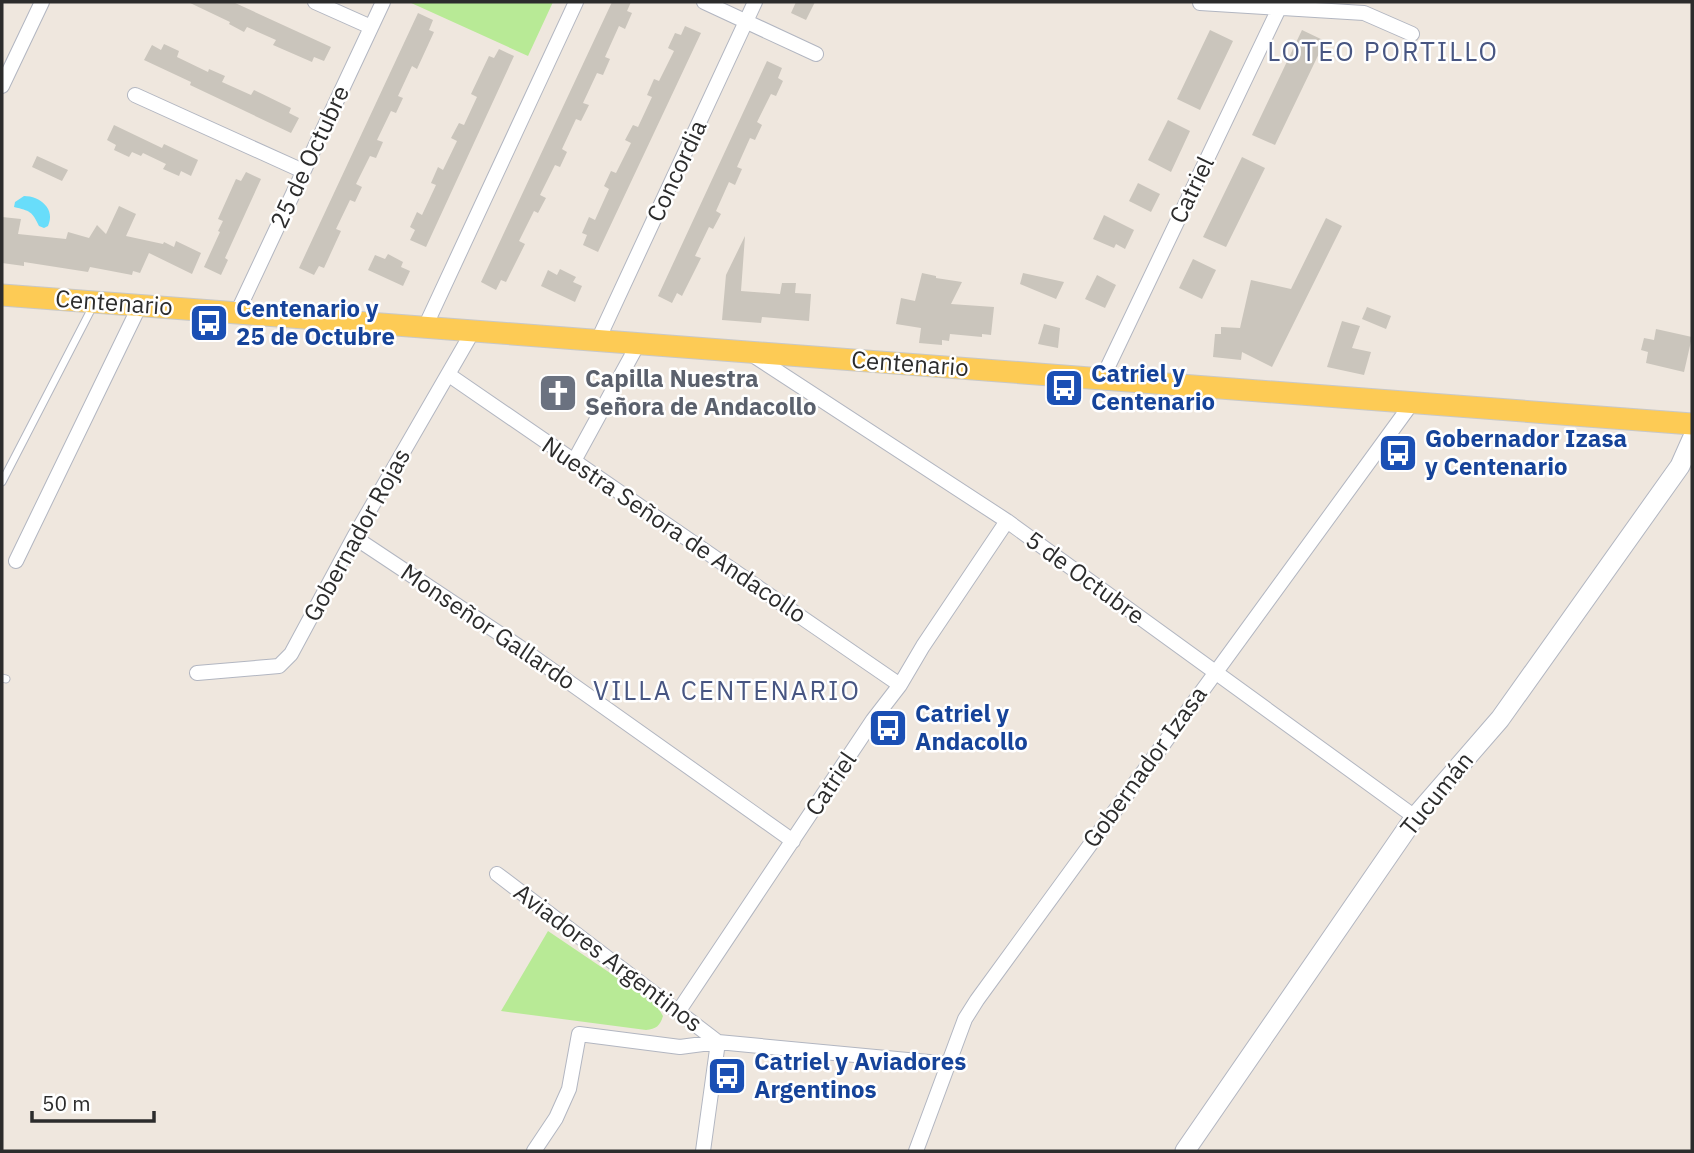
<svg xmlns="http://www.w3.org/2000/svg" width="1694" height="1153" font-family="'IBM Plex Sans',sans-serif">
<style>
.green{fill:#b8ea96}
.water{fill:#68ddfa}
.building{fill:#cac5bc}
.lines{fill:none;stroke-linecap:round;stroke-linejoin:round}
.lane-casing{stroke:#b2b6c1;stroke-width:9}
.street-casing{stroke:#b2b6c1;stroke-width:16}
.secondary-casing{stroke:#b2b6c1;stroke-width:21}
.primary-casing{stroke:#c8c8c8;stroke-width:23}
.lane{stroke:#fff;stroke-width:7}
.street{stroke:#fff;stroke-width:14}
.secondary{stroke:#fff;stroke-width:19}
.primary{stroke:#fdcb55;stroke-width:21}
.labels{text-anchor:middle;stroke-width:5;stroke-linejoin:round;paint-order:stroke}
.street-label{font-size:24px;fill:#2c2c2c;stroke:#fff}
.transit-label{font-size:24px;font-weight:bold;fill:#164399;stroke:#fff;text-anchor:start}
.worship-label{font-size:24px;font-weight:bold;fill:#5b616d;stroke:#fff;text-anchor:start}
.neighbourhood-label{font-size:26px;letter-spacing:2px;fill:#485682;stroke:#fff}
</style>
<rect width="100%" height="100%" fill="#efe7de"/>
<path class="green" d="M409 2H553L528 56Z
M548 931 656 1004 663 1016C660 1026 656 1029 646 1030L501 1011Z"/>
<path class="water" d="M24 196C40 196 56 209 48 226L44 228 39 226C32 211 30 211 14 207L15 202Z"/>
<path class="building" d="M188 2H233L331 47 324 61 314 57 312 62 273 45 276 40 247 27 244 32 229 24 230 22Z
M612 2H631L627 11 632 13 625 29 619 26 605 57 610 59 603 75 597 73 583 103 589 105 581 121 576 119 562 149 567 152 560 167 555 165 540 195 546 198 538 213 534 211 519 241 525 244 506 282 501 280 496 290 481 282Z
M796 2H815L806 20 791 13Z
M418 13 433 20 429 30 434 32 417 69 412 66 398 96 403 98 396 113 391 111 377 140 383 142 376 158 370 156 356 184 362 187 355 202 350 200 336 229 341 231 324 268 319 266 314 275 299 268Z
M685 26 701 33 598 252 583 245 587 235 582 233 589 217 595 220 609 189 604 186 611 171 616 173 631 143 625 140 633 125 638 127 652 97 647 95 654 79 659 81 674 51 668 48 675 33 681 35Z
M1210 30 1233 41 1200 110 1177 99Z
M1302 30 1325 41 1275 145 1252 135Z
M164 44 179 51 177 57 208 72 209 69 225 76 222 82 251 95 254 90 291 108 289 113 299 118 291 133 190 85 191 82 144 60 152 45 161 50Z
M499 49 514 56 426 247 410 240 415 230 410 227 417 212 422 215 436 185 431 183 438 167 443 170 457 141 451 138 459 123 464 125 477 97 471 94 489 56 494 58Z
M767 61 782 68 778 78 783 81 776 96 771 94 757 122 762 125 755 140 750 138 737 167 742 169 735 185 729 182 716 211 721 214 713 229 709 227 695 256 701 258 682 296 677 293 672 303 658 296Z
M1168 120 1190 131 1171 172 1148 160Z
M114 125 162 148 164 144 198 160 191 176 181 171 179 176 163 169 166 164 143 153 141 156 132 152 129 157 114 150 116 145 107 140Z
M37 156 68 170 62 181 32 167Z
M1242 157 1265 168 1226 247 1203 237Z
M246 172 261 179 225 258 228 260 221 275 204 267 220 232 218 231 223 221 218 219 236 179 241 181Z
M1138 183 1160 194 1151 212 1129 201Z
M119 206 136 214 126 236 163 244 164 242 174 247 176 241 201 253 192 274 149 253 140 273 133 271 132 275 90 267 88 272 24 262V266L2 263V217L21 219 18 234 66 239 68 232 89 238 97 225 106 234Z
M1104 215 1134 230 1125 249 1116 244 1114 248 1093 239Z
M1326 218 1342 226 1272 367 1242 352 1241 360 1213 357 1215 334H1221V327L1240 328 1251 280 1291 289Z
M745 236 741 291 780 294 782 283H796L795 293 811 294 809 321 762 317 761 323 722 320 726 275Z
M388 254 403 262 401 267 410 271 403 286 368 270 375 255 385 259Z
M1193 259 1216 270 1202 299 1179 288Z
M560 269 576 277 573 282 582 286 575 302 541 286 548 270 557 275Z
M922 273 936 276V278L962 282 951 304 994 307 991 335 982 334V337L950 334 949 341 942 340V345L919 343 921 328 896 324 901 298 915 301Z
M1023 273 1064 282 1056 299 1020 284Z
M1097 275 1116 285 1105 308 1085 299Z
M1367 307 1391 316 1386 329 1362 319Z
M1342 321 1360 326 1352 348 1371 352 1364 375 1327 367Z
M1044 324 1060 328 1058 348 1038 344Z
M1656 329 1692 337 1684 372 1646 363 1648 352 1641 350 1644 338 1654 340Z"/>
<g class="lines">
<g class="lane-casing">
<path id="lane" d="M2 482 93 306
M2 678 6 679"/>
</g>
<g class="street-casing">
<path id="street" d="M315 2 371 27
M704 2 816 54
M1200 3 1364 13 1412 34
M2 86 42 2
M135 95 303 171
M237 313 383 2
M425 327 576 2
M598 340 755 2
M751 354 1007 521 1415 817
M449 375 900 685
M1102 379 1282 2
M574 461 638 344
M354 537 518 646 793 841
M16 561 140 305
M197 673 279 666 291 654 354 537 473 331
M497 874 718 1042 703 1151
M678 1012 873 720 900 685 923 646 1007 521
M534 1151 556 1118 569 1089 579 1034 680 1047 718 1042 950 1064
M916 1151 965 1019 977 1000 1412 403"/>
</g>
<g class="secondary-casing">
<path id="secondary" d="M1185 1151 1415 817 1500 719 1680 466 1692 439"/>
</g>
<g class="primary-casing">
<path id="primary" d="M2 295 1692 424"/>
</g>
<use href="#lane" class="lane"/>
<use href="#street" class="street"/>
<use href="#secondary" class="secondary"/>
<use href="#primary" class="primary"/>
</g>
<defs>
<g id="bus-square" transform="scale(2.0125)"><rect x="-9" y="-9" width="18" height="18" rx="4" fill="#1a4fb4" stroke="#fff"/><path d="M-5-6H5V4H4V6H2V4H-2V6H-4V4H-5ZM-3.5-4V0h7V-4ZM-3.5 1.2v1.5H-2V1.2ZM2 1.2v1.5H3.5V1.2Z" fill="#fff"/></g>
<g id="church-square" transform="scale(2.0125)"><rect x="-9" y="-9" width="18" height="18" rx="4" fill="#6b7280" stroke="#fff"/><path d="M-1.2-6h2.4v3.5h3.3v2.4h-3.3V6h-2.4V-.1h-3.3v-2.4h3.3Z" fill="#fff"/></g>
</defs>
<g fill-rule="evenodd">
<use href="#bus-square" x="209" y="323"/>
<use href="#bus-square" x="1064" y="388"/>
<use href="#church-square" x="558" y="393"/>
<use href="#bus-square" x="1398" y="453"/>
<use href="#bus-square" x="888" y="728"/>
<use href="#bus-square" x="727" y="1076"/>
</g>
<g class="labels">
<g class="street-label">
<text transform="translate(310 157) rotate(-65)" y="8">25 de Octubre</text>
<text transform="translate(677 171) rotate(-65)" y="8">Concordia</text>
<text transform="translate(1192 190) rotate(-64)" y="8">Catriel</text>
<text transform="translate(114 303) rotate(4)" y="8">Centenario</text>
<text transform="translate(910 364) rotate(4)" y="8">Centenario</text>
<text transform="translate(674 530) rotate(34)" y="8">Nuestra Señora de Andacollo</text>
<text transform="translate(357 535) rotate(-61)" y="8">Gobernador Rojas</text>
<text transform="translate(1085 578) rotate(36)" y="8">5 de Octubre</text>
<text transform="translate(488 627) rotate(34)" y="8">Monseñor Gallardo</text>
<text transform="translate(1145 767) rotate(-54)" y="8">Gobernador Izasa</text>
<text transform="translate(831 784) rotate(-56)" y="8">Catriel</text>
<text transform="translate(1437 794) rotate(-51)" y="8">Tucumán</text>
<text transform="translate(608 958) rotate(37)" y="8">Aviadores Argentinos</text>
</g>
<g class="transit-label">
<text x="236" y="317">Centenario y<tspan x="236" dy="28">25 de Octubre</tspan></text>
<text x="1091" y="382">Catriel y<tspan x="1091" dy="28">Centenario</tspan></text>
<text x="1425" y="447">Gobernador Izasa<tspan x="1425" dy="28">y Centenario</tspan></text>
<text x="915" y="722">Catriel y<tspan x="915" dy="28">Andacollo</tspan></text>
<text x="754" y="1070">Catriel y Aviadores<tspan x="754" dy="28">Argentinos</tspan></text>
</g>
<g class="worship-label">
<text x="585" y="387">Capilla Nuestra<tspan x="585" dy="28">Señora de Andacollo</tspan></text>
</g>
<g class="neighbourhood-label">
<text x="1383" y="61">LOTEO PORTILLO</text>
<text x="727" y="700">VILLA CENTENARIO</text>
</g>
</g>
<rect width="1694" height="1153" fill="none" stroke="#2c2c2c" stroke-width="7"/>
<path d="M32 1111v10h122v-10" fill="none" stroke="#2c2c2c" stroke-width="3.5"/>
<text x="42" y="1111" font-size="21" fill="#2c2c2c" stroke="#ffffff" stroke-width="5" paint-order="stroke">50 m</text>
</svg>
